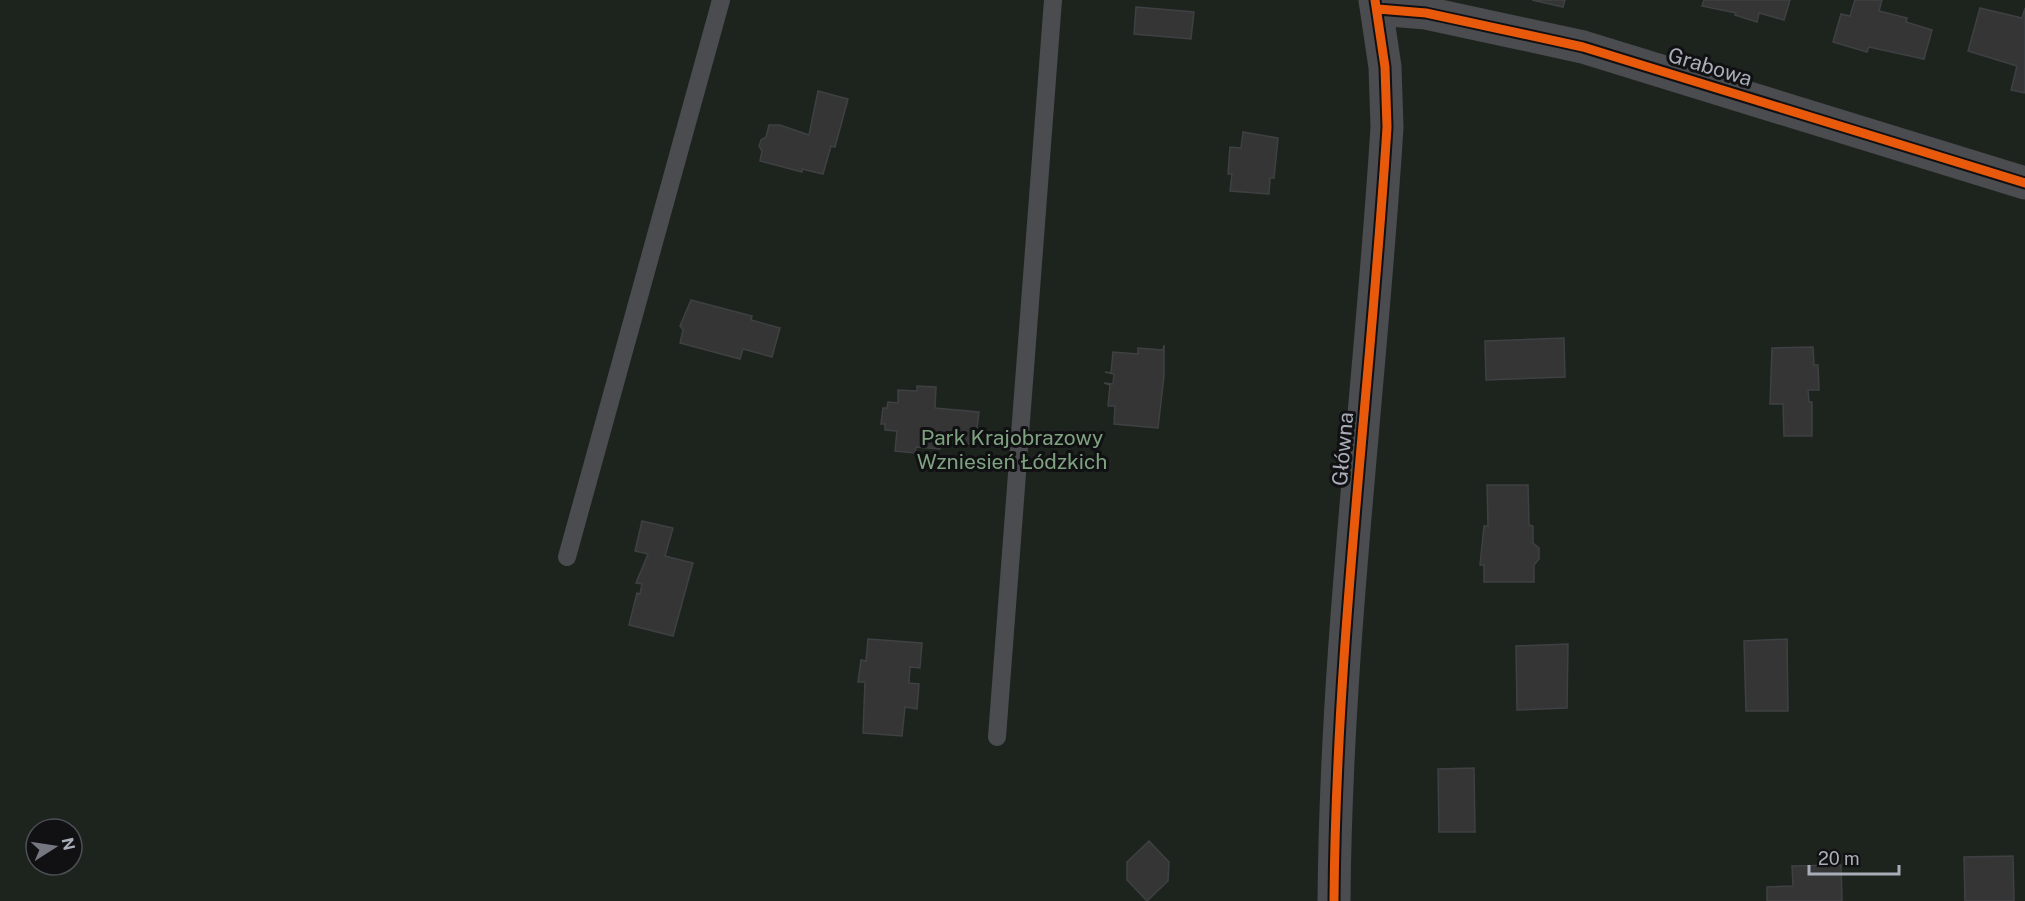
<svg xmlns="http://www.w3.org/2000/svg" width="2025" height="901" font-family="'Public Sans',sans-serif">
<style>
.green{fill:#1d241e;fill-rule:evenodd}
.building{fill:#353536;stroke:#3f4043;stroke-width:1.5}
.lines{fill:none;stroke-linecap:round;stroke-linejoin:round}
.service{stroke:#4b4c50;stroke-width:18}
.minor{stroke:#4b4c50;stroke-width:33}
.tertiary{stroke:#4b4c50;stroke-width:33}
.cycleway-casing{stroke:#111113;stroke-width:13}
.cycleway{stroke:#e8590c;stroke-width:9}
.labels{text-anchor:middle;stroke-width:6;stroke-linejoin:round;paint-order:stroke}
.street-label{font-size:21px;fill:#a8adb8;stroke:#111113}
.park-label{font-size:21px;fill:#7fa381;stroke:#111113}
</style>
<rect width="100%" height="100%" fill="#171717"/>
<path class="green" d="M0 0H2025V901H0ZM36 829H72V865H36Z"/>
<path class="building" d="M1532 0H1565L1563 7Z
M1704 0H1790L1784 20 1759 13 1757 22 1735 15 1736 13 1702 6Z
M1855 0H1882L1879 11 1907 18 1906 22 1932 30 1924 59 1869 47 1867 52 1833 42 1841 14 1850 16Z
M1136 7 1194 12 1191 39 1134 34Z
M1980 8 2022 18 2025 8V93L2011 90 2017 66 1968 51Z
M818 91 848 99 835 147 831 146 823 174 802 169V172L760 161 762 151 759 146 761 140 766 137 769 125H780L809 135Z
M1243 132 1278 138 1274 178H1270L1269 194 1230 191 1232 174H1228L1230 147 1241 148Z
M691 300 752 316 751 320 780 328 772 357 743 349 740 359 680 343 683 330 680 326Z
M1564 338 1565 377 1486 380 1485 341Z
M1164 345V376L1158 428 1114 424 1115 406H1108L1110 385 1104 383 1113 384 1114 374 1105 372 1111 373 1113 352 1138 354V348L1163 350Z
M1813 347 1814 365H1818L1819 390H1808L1809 402H1812V436H1784L1783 404H1770L1772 348Z
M917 386 936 387 935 408 979 412 977 428H973L972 444 941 442 940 449 916 447 915 453 895 451 897 431 885 430V424H881L883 408H887L888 402 898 403V390L917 391Z
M1487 485H1528L1529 525 1533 526V543L1539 548V559L1534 565V582H1484V565H1480L1484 526H1488Z
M642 521 673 528 665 556 693 563 673 636 629 625 637 593 640 594 642 584 636 583 648 554 635 551Z
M868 639 922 643 920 668 910 667 909 683 919 684 917 709 905 707 902 736 863 733 865 682H858L861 660 866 661Z
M1787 639 1788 711H1746L1744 641Z
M1568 644 1567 708 1517 710 1516 646Z
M1474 768 1475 832H1439L1438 769Z
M1149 841 1169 862 1168 881 1147 901 1127 880V862Z
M2013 856 2014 901H1965L1964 857Z
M1841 865 1842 901H1767V887L1793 886 1792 866Z"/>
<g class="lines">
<path class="service" d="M567 557 721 0
M997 737 1053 0"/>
<path class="minor" d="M1378 9 1426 13 1583 47 2025 183"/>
<path class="tertiary" d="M1334 901C1336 642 1371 385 1387 127L1385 67 1375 0"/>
<g class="cycleway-casing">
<path id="cycleway" d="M1378 9 1426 13 1583 47 2025 183
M1334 901C1336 642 1371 385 1387 127L1385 67 1375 0"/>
</g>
<use href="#cycleway" class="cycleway"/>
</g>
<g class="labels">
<g class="street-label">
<text transform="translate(1710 67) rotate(17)" y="7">Grabowa</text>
<text transform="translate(1343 449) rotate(-85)" y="7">Główna</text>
</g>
<g class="park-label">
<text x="1012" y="445">Park Krajobrazowy<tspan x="1012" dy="24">Wzniesień Łódzkich</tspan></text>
</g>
</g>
<g transform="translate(54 847) rotate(78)"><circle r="28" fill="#111113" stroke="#4d4f55" stroke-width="1.5"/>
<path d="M0-4.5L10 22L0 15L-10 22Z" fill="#757880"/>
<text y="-9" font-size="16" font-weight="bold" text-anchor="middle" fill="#a8adb8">N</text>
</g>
<path d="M1809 865v9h90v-9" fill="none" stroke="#a8adb8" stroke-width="3"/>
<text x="1818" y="865" font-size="18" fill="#a8adb8" stroke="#111113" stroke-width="4.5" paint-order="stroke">20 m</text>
</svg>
